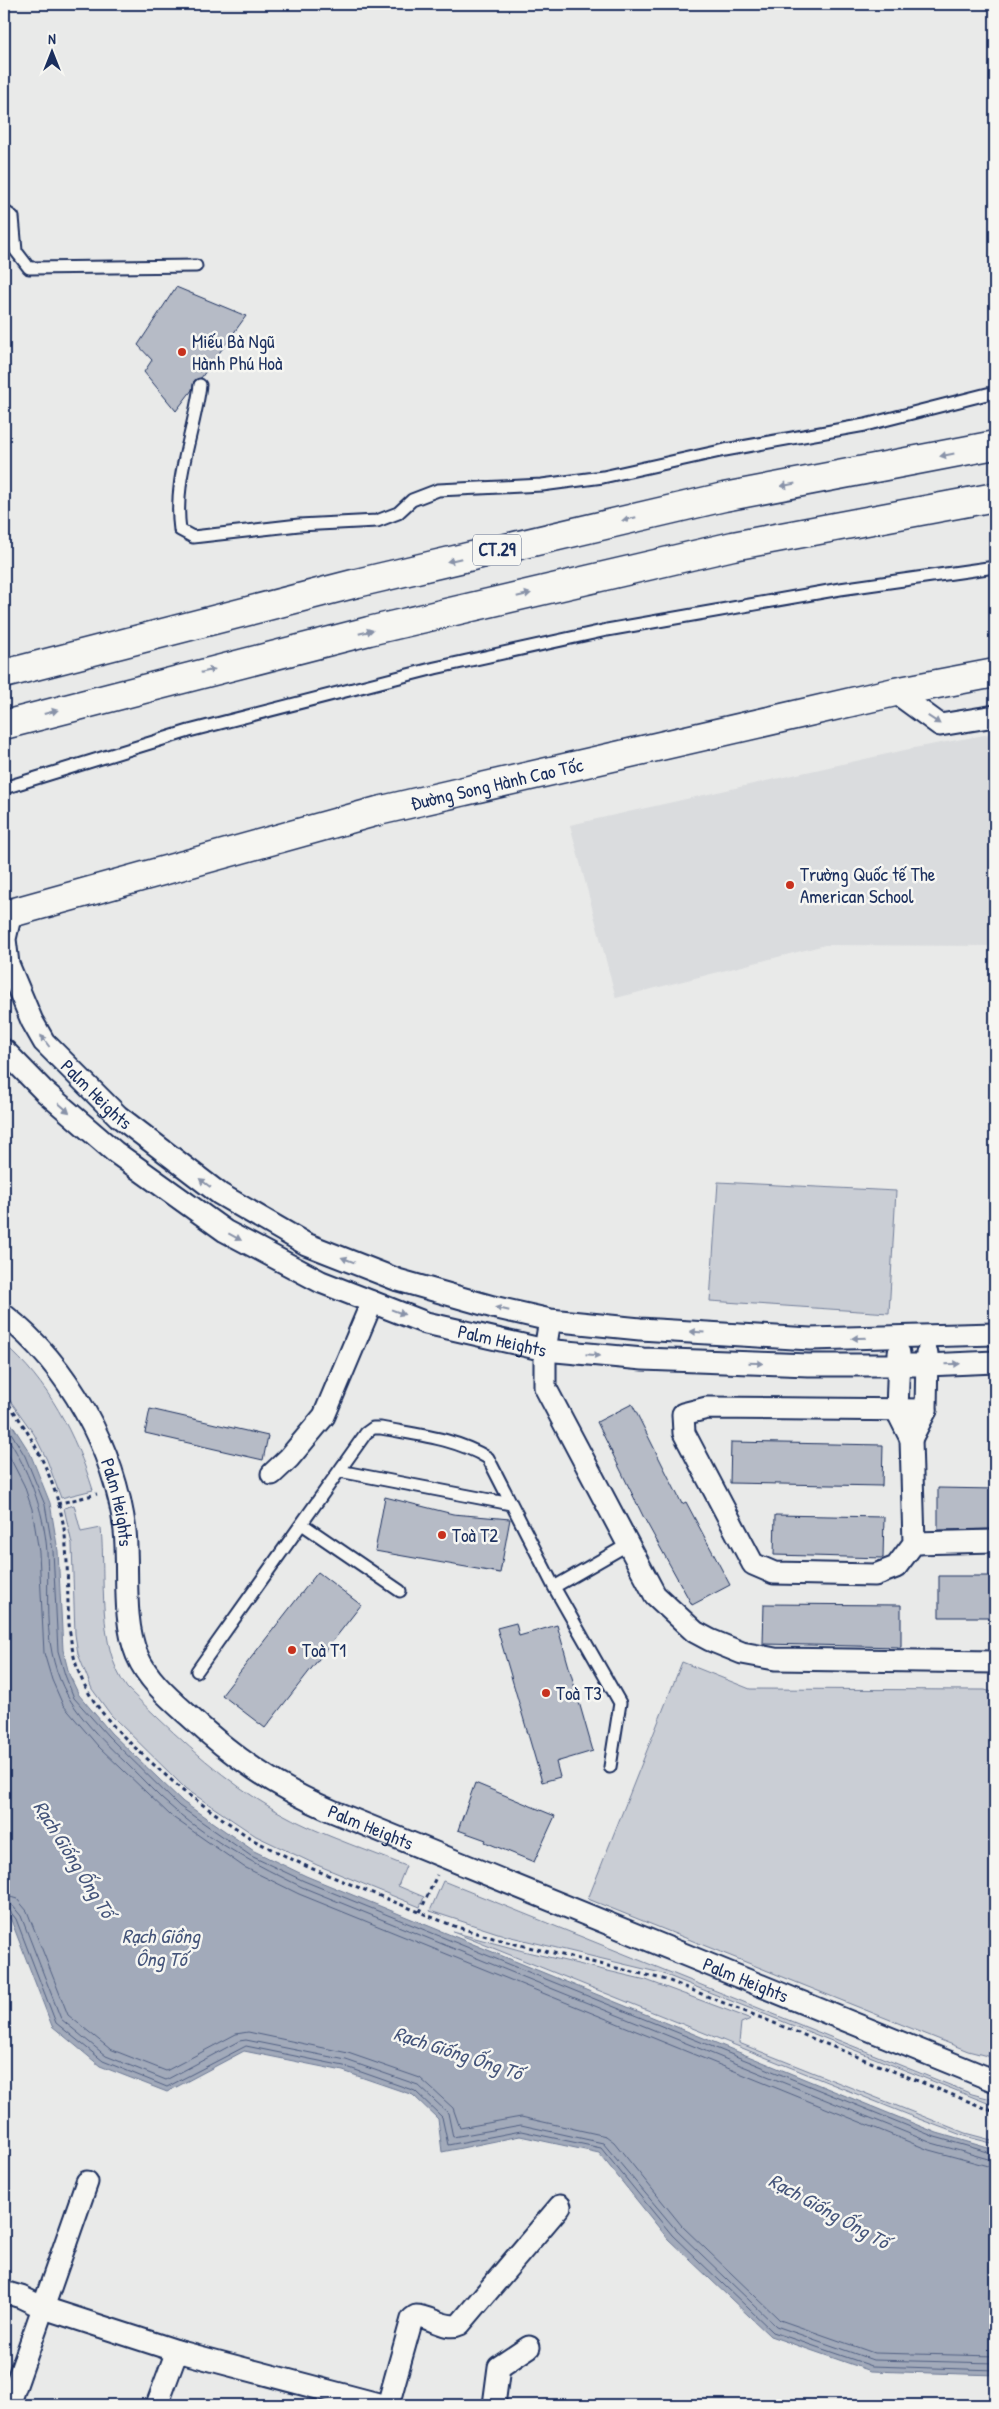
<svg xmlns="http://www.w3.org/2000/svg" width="999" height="2409" font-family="'Patrick Hand',sans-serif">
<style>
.built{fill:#dadcde}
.green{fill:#caced5;stroke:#727e9a}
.water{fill:#a2aaba;stroke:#6c7995}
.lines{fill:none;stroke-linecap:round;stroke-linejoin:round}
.shore{stroke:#516083;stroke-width:1}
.building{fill:#b6bbc6;stroke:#1b2f5e}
.lane-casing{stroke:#1b2f5e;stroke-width:15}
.street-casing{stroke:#1b2f5e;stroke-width:25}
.secondary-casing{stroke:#1b2f5e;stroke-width:31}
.highway-casing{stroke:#1b2f5e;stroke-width:31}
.path{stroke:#1b2f5e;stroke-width:3;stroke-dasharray:4 4;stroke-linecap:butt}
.lane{stroke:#f6f6f2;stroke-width:11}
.street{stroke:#f6f6f2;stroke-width:21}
.secondary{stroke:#f6f6f2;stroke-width:28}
.highway{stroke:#f6f6f2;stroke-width:28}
.oneway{fill:#8892a8}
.poi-dot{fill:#c8321e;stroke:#f6f6f2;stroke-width:2}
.labels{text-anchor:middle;stroke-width:5;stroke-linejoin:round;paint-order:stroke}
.shield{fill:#f6f6f2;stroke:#5d6b8a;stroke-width:1}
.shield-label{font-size:18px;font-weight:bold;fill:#1b2f5e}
.poi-label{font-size:19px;fill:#1b2f5e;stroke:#f6f6f2;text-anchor:start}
.street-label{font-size:19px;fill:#1b2f5e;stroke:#f6f6f2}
.water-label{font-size:20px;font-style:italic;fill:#44547a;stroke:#f6f6f2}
</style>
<rect width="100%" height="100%" fill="#e9eae9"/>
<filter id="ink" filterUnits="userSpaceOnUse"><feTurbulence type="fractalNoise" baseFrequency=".02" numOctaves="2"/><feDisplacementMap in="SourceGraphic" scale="10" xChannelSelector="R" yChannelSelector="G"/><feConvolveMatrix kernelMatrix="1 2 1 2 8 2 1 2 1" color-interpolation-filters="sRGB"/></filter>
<g filter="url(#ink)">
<path class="built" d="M995 733V946L825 945 616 998 570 825 914 748Z"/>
<path class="green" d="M718 1182 896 1191 889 1313 710 1301Z
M4 1344C48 1381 76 1436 93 1490L61 1498 47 1460 34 1434 4 1392Z
M74 1505 81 1532 101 1528C106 1579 96 1645 127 1688 168 1728 209 1768 257 1799 302 1829 357 1846 406 1866L398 1886 424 1897 420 1907 317 1865 256 1836 186 1789 111 1715 92 1689 78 1654 75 1634 72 1544 64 1508Z
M682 1662 750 1689 985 1690 995 1693V2058L968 2051 588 1899Z
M443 1881 972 2094 995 2100V2106L661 1973 507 1936 430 1911Z
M453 1932 523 1951 646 1980 751 2019 741 2023 739 2043 965 2133 995 2141V2144L964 2136 919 2119Z"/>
<path class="water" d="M4 1412 30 1453 50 1503 58 1551 63 1650 69 1674 79 1695 111 1733 183 1802 254 1851 306 1876 937 2133 995 2150V2375L871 2371 770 2336 668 2239 599 2153 520 2136 442 2152 438 2119 413 2095 343 2071 244 2051 167 2092 100 2066 52 2026 11 1920 4 1912Z"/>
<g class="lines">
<path class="shore" d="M4 1421 25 1456 45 1505 53 1551 58 1651 65 1675 74 1698 108 1736 179 1806 251 1856 304 1881 935 2137 995 2154
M4 1432C28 1468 44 1509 47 1552 49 1585 45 1621 52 1653 62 1703 92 1730 127 1764 143 1779 158 1797 176 1811 214 1843 257 1865 302 1887L932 2143 995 2161
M4 1446 24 1485 32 1509 39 1552 44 1653 52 1680 63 1705 98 1746 171 1816 244 1867 299 1894 929 2150 995 2168
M4 1895 17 1899 27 1911 68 2015 110 2049 166 2071 236 2034 248 2032 348 2053 420 2078 453 2108 460 2128 521 2117 606 2136 614 2142 682 2226 780 2320 874 2353 995 2356
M4 1903 12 1905 21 1916 61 2019 106 2056 166 2080 239 2041 246 2040 346 2060 418 2085 448 2113 453 2137 521 2125 603 2143 677 2231 776 2326 873 2360 995 2363
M4 1909 9 1910 16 1919 56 2023 103 2061 167 2087 246 2046 344 2066 415 2091 442 2117 448 2145 521 2131 601 2148 672 2235 773 2332 872 2366 995 2370"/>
</g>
<path class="building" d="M176 287 246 316 201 378 194 381 192 390 176 411 144 372 152 360 138 345Z
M632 1404 682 1504 686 1502 730 1585 692 1605 643 1516 597 1422Z
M150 1409 268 1436 263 1460 145 1433Z
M731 1442 883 1445 882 1486 730 1483Z
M938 1488 995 1489V1529L938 1530Z
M385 1497 453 1514 510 1519 500 1573 375 1551Z
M775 1515 884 1517 883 1558 774 1555Z
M318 1572 361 1605 265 1728 222 1695Z
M939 1576H995V1617H939Z
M764 1604 901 1605V1647L763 1644Z
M516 1623 519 1636 557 1625 593 1751 556 1762 560 1777 542 1782 497 1628Z
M475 1783 555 1816 534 1862 485 1842 486 1840 458 1830Z"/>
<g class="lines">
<g class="lane-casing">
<path id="lane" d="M4 211 13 217 16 251 29 268 196 266
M200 385C194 434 173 479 180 530L193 537 299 525 377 521 398 513 412 500 438 490 542 485 603 477 725 450 865 425 995 392
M4 788 189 731 435 668 607 630 840 589 995 567
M339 1471 511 1504
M302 1524 400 1591
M554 1587 627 1545
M197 1671 366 1433 373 1428H381C418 1435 455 1438 488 1458L554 1587 620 1703 610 1767"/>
</g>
<g class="street-casing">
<g id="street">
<path d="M895 692 940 725 995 716"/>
<path id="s1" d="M11 913 5 939 8 964 32 1021 44 1042 118 1116 220 1194 306 1244 398 1280 493 1307 550 1320 640 1329 810 1339 995 1334"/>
<path id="s2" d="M4 1050 44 1091 115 1152 225 1231 321 1282 426 1323 545 1350 643 1359 808 1365H927L995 1362"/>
<path id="s3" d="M4 1315C68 1365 115 1449 125 1531 129 1569 122 1619 137 1655 147 1679 169 1698 188 1715 233 1757 274 1786 332 1811L995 2081"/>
<path d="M550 1320 545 1350V1387L655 1595 695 1632 710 1640 742 1653 775 1659 995 1662"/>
<path d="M899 1353 897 1411 911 1439 926 1410 927 1353"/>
<path d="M911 1439 914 1543 896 1567 875 1575 774 1573 753 1564 684 1433 683 1414 707 1408 926 1410"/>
<path d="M272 1474 289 1458 324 1416 372 1302"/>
<path d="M914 1543 995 1541"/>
<path d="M4 2292 21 2297 44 2308 177 2351 382 2405"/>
<path d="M9 2405 87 2182"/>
<path d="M157 2405 177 2351"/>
<path d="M388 2405 412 2319 416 2316C430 2316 446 2331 460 2324L560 2206"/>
<path d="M494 2405 499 2367 529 2347"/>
</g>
</g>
<g class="secondary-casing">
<g id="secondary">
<path id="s4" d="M4 915 378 811 895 692 995 673"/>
</g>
</g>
<g class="highway-casing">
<path id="highway" d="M4 674 357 583 724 497 995 445
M4 725 369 631 733 546 995 497"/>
</g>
<path class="path" d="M4 1398C36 1439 63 1494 66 1547 70 1592 63 1640 83 1682 104 1726 148 1758 183 1791L253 1840 308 1867 454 1926 503 1941 667 1980 995 2112
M57 1504 97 1494
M420 1912 437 1875"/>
<use href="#lane" class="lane"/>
<use href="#street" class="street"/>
<use href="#secondary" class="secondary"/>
<use href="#highway" class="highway"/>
</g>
<defs><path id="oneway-solid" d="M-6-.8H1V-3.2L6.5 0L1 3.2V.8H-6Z" transform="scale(1.25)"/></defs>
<g class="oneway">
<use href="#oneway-solid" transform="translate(947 455) rotate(169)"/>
<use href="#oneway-solid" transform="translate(788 485) rotate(169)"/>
<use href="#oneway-solid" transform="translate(629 519) rotate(167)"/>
<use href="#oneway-solid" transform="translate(454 560) rotate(167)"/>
<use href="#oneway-solid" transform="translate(524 595) rotate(-13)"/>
<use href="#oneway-solid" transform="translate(366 632) rotate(-14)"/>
<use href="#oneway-solid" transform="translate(208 671) rotate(-14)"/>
<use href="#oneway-solid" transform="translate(51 712) rotate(-15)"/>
<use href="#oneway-solid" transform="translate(934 720) rotate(33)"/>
<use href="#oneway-solid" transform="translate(45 1041) rotate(-127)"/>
<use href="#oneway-solid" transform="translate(64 1108) rotate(41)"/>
<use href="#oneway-solid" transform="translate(205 1183) rotate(-143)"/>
<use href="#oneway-solid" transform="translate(235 1237) rotate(28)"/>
<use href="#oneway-solid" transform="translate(348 1260) rotate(-159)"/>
<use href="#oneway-solid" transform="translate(502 1309) rotate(-167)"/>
<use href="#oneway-solid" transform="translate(398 1312) rotate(21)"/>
<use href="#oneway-solid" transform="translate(697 1332) rotate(-177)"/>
<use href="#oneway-solid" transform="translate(859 1338) rotate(179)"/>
<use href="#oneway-solid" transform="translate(593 1355) rotate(5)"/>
<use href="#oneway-solid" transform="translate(756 1363) rotate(2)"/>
<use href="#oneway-solid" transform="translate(953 1364) rotate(-2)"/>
</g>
</g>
<g class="poi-dot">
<circle cx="182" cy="352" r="5"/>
<circle cx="790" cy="885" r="5"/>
<circle cx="442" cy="1535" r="5"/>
<circle cx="292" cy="1650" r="5"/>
<circle cx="546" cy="1693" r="5"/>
</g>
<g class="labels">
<rect class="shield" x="473" y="534.5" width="48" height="31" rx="4"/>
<g class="shield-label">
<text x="497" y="556">CT.29</text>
</g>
<g class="poi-label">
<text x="192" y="348">Miếu Bà Ngũ<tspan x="192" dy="22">Hành Phú Hoà</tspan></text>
<text x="800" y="881">Trường Quốc tế The<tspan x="800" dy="22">American School</tspan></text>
<text x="452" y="1542">Toà T2</text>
<text x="302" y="1657">Toà T1</text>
<text x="556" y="1700">Toà T3</text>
</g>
<g class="street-label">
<text dy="7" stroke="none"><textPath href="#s4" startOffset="510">Đường Song Hành Cao Tốc</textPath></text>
<text dy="7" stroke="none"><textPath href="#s1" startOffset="212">Palm Heights</textPath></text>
<text dy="7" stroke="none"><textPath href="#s2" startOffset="586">Palm Heights</textPath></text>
<text dy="7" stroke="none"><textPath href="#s3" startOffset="224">Palm Heights</textPath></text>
<text dy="7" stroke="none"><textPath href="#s3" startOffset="674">Palm Heights</textPath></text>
<text dy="7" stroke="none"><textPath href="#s3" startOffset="1079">Palm Heights</textPath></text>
</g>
<g class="water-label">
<text transform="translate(74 1859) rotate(58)" y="7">Rạch Giống Ống Tố</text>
<text x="161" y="1943">Rạch Giồng<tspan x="161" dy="23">Ông Tố</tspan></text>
<text transform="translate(458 2053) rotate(18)" y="7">Rạch Giống Ống Tố</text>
<text transform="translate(829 2211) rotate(29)" y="7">Rạch Giống Ống Tố</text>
</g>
</g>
<rect width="999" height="2409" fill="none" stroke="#f6f6f2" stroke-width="20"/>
<rect x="10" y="10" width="979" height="2389" fill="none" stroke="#1b2f5e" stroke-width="2" filter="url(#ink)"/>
<g transform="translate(52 52)" stroke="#f6f6f2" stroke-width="4" paint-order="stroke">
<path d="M0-4L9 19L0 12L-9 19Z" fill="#1b2f5e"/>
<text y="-8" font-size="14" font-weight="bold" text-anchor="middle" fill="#1b2f5e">N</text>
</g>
</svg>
